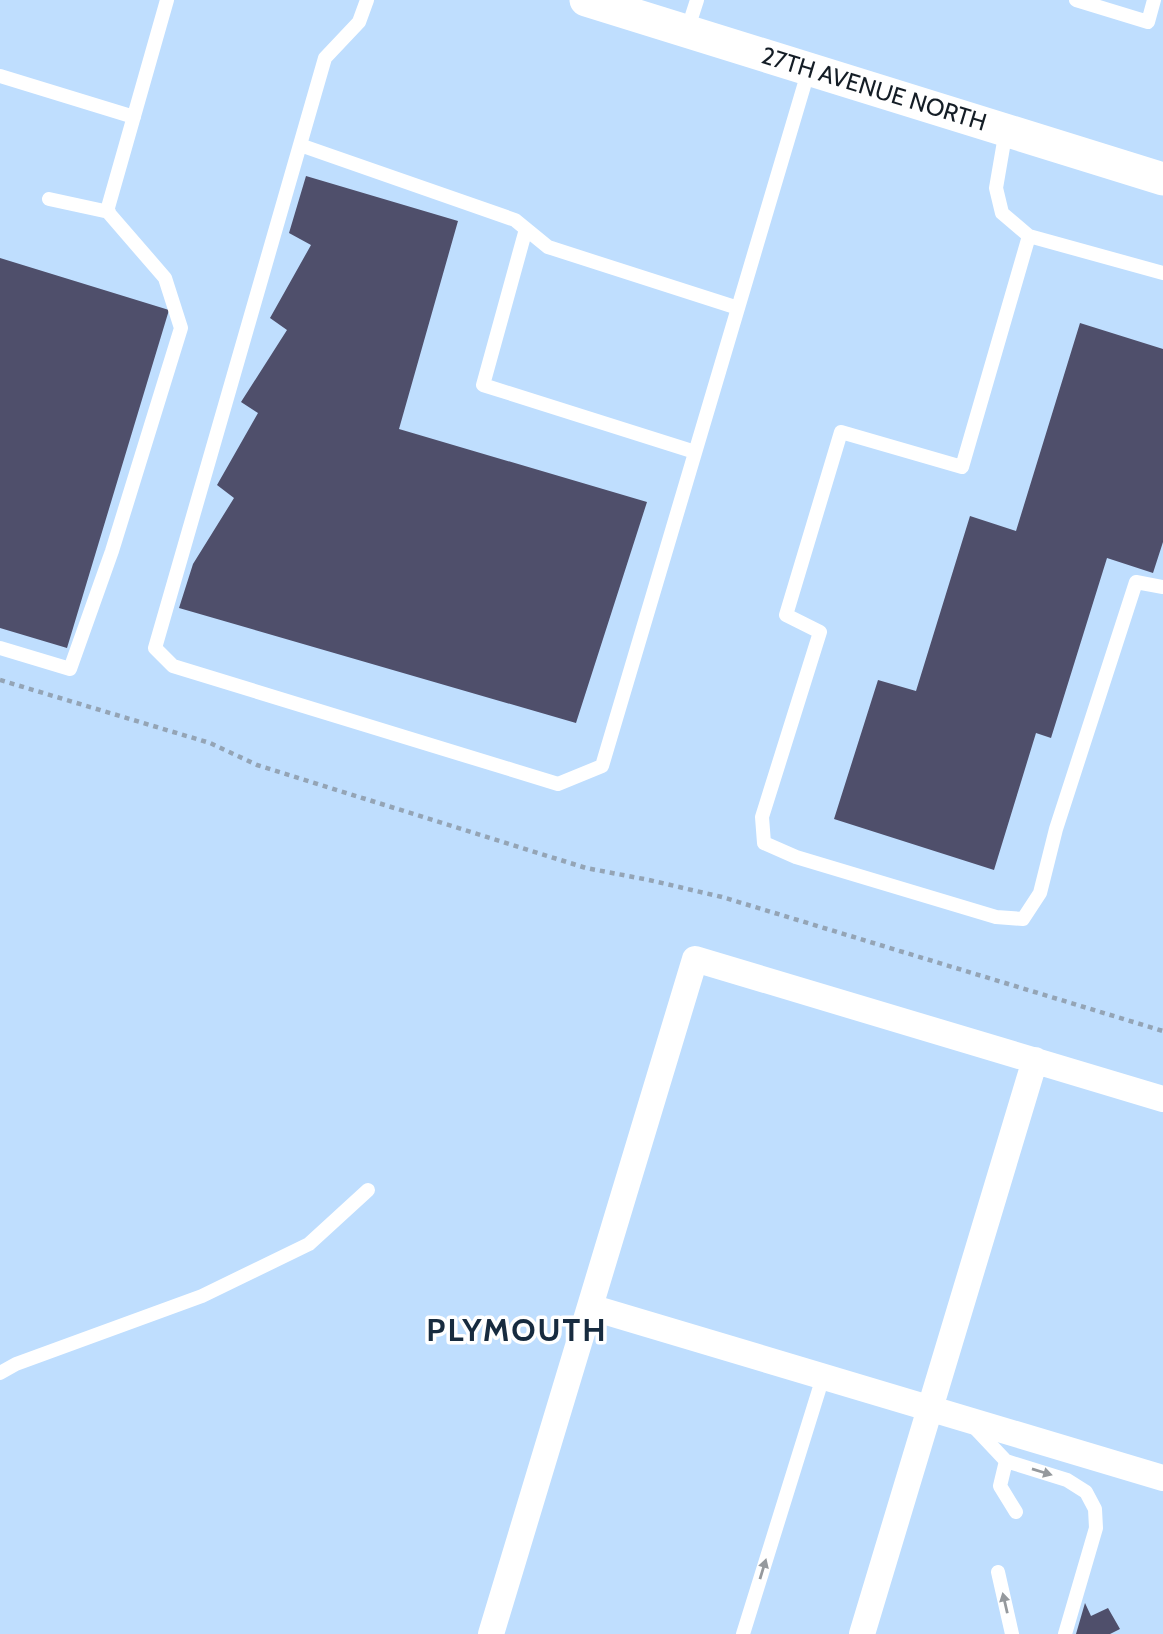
<svg xmlns="http://www.w3.org/2000/svg" width="1163" height="1634" font-family="Cabin,sans-serif">
<style>
.built{fill:#bfdefe}
.building{fill:#4f4f6b}
.lines{fill:none;stroke-linecap:round;stroke-linejoin:round}
.path{stroke:#94a4b5;stroke-width:4.5;stroke-dasharray:5 5;stroke-linecap:butt}
.service{stroke:#fff;stroke-width:14}
.minor{stroke:#fff;stroke-width:26}
.tertiary{stroke:#fff;stroke-width:33}
.oneway{fill:#95999d}
.labels{text-anchor:middle;stroke-width:7;stroke-linejoin:round;paint-order:stroke}
.street-label{font-size:24px;fill:#141d26;stroke:#fff}
.district-label{font-size:32px;font-weight:bold;letter-spacing:2px;fill:#172b3f;stroke:#fff}
</style>
<rect width="100%" height="100%" fill="#d5e9fe"/>
<path class="built" d="M0 0H1163V1634H0Z"/>
<path class="building" d="M306 176 458 221 399 429 647 502 576 723 179 608 193 564 234 498 217 485 258 413 241 402 287 330 270 318 311 245 289 233Z
M0 258 169 310 67 648 0 628Z
M1080 323 1163 349V542L1153 573 1107 558 1051 738 1036 733 994 870 834 819 878 680 916 691 970 516 1016 531Z
M1085 1603 1091 1616 1108 1608 1120 1629 1110 1634H1076Z"/>
<g class="lines">
<path class="path" d="M0 680 210 743 257 765 586 868 649 880 722 897 1163 1031"/>
<path class="service" d="M367 0 359 22 325 58 155 648 173 666 558 784 602 766 809 69
M1076 0 1148 22 1154 0
M687 31 697 0
M0 76 134 117
M1006 130 996 188 1002 213 1029 236 1163 273
M300 145 515 220 548 247 738 308
M49 199 109 212
M526 229 483 385 695 452
M1029 236 962 467 841 432 786 615 820 632 762 817 764 843 796 857 996 917 1023 919 1040 893 1056 829 1136 582 1163 587
M0 648 70 669 112 551 181 328 165 278 107 211 167 0
M0 1373 16 1364 202 1296 309 1244 368 1190
M974 1427 1006 1461 1067 1480 1086 1492 1095 1509 1096 1528 1065 1634
M1006 1461 1000 1486 1016 1512
M998 1572 1012 1634
M743 1634 823 1377"/>
<path class="minor" d="M590 1307 1163 1478
M491 1634 695 959 1163 1099
M862 1634 1035 1060"/>
<path class="tertiary" d="M586 0 1163 179"/>
</g>
<defs><path id="oneway-solid" d="M-6-.8H1V-3.2L6.5 0L1 3.2V.8H-6Z" transform="scale(1.75)"/></defs>
<g class="oneway">
<use href="#oneway-solid" transform="translate(1042 1472) rotate(17)"/>
<use href="#oneway-solid" transform="translate(763 1569) rotate(-73)"/>
<use href="#oneway-solid" transform="translate(1005 1603) rotate(-103)"/>
</g>
<g class="labels">
<g class="street-label">
<text transform="translate(874 89) rotate(17)" y="8">27TH AVENUE NORTH</text>
</g>
<g class="district-label">
<text x="517" y="1341">PLYMOUTH</text>
</g>
</g>
</svg>
